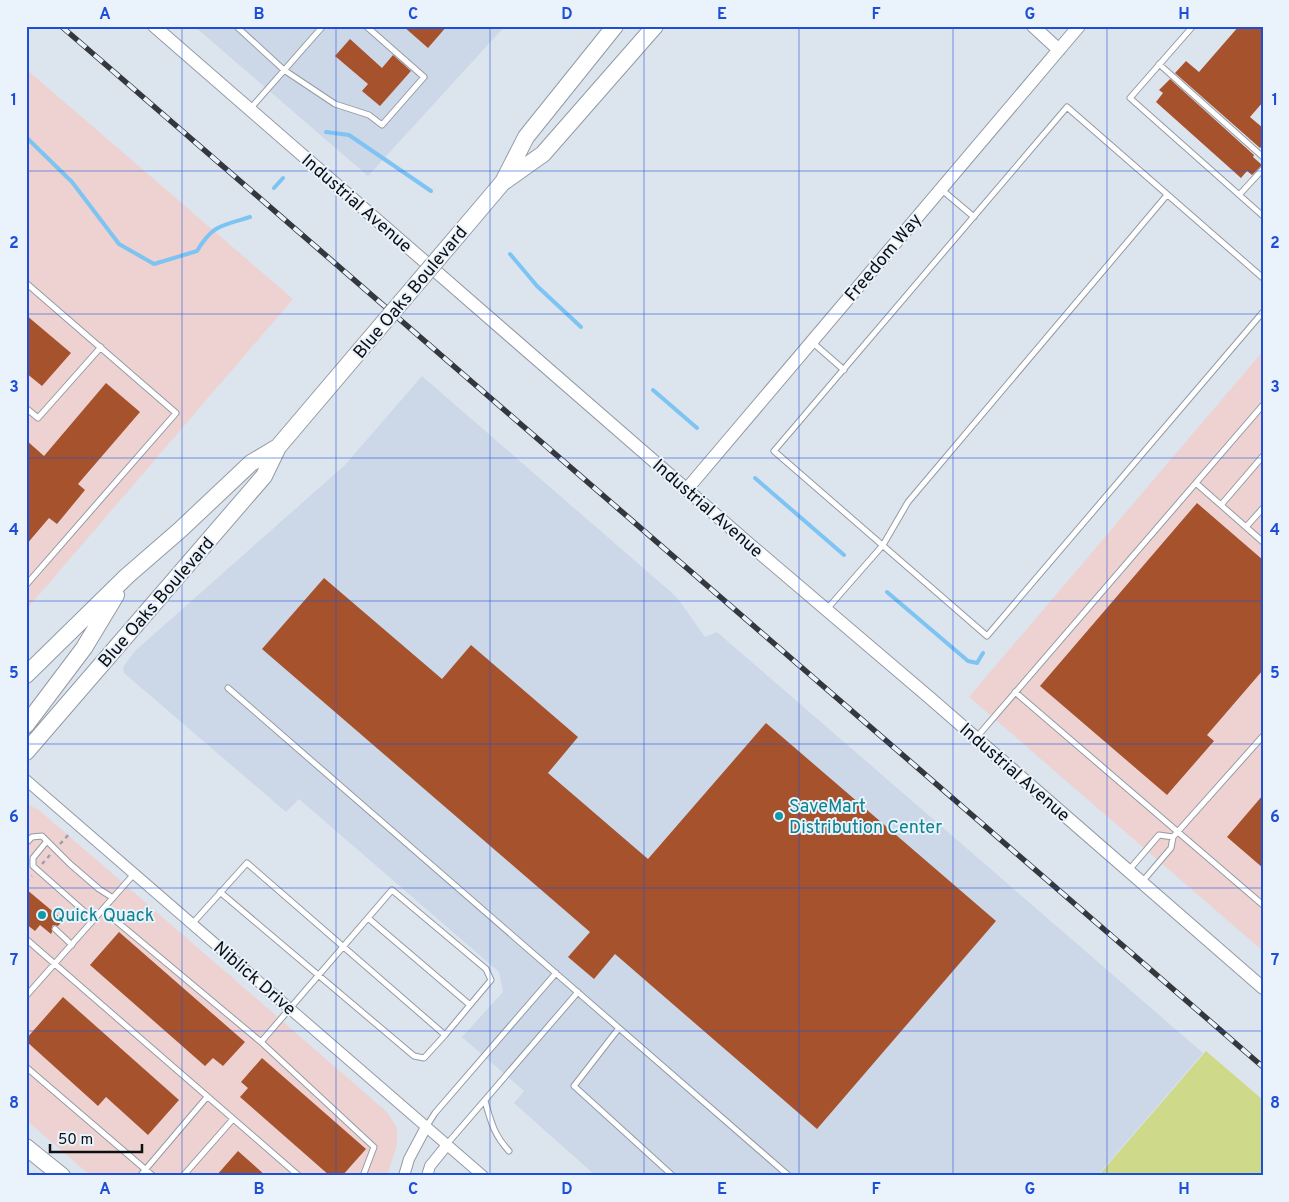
<svg xmlns="http://www.w3.org/2000/svg" width="1289" height="1202" font-family="Overpass,sans-serif">
<style>
.commercial{fill:#edd2d1}
.built{fill:#ccd8e8}
.green{fill:#ceda8a}
.lines{fill:none;stroke-linecap:round;stroke-linejoin:round}
.stream{stroke:#7ec4f2;stroke-width:4}
.building{fill:#a6522d}
.service-casing{stroke:#949ba5;stroke-width:7}
.minor-casing{stroke:#949ba5;stroke-width:12}
.tertiary-casing{stroke:#949ba5;stroke-width:14}
.primary-casing{stroke:#949ba5;stroke-width:18}
.path{stroke:#9aa0a8;stroke-width:2.5;stroke-dasharray:4 4;stroke-linecap:butt}
.service{stroke:#fff;stroke-width:5}
.minor{stroke:#fff;stroke-width:10}
.tertiary{stroke:#fff;stroke-width:12}
.primary{stroke:#fff;stroke-width:16}
.rail-casing{stroke:#34383d;stroke-width:5.5}
.rail{stroke:#eaf2fc;stroke-width:4;stroke-dasharray:11;stroke-linecap:butt}
.primary-bridge-casing{stroke:#949ba5;stroke-width:18;stroke-linecap:butt}
.primary-bridge{stroke:#fff;stroke-width:16}
.grid{fill:none;stroke:#1d4ed8;stroke-width:1;stroke-opacity:0.55}
.culture-dot{fill:#0f9aa8;stroke:#eaf2fc;stroke-width:2}
.labels{text-anchor:middle;stroke-width:4;stroke-linejoin:round;paint-order:stroke}
.street-label{font-size:18px;fill:#0d1013;stroke:#eaf2fc}
.culture-label{font-size:18px;fill:#0d838f;stroke:#eaf2fc;text-anchor:start}
.neatline{fill:none;stroke:#1d4ed8;stroke-width:2}
.grid-label{font-size:16px;text-anchor:middle;font-weight:bold;fill:#1d4ed8}
</style>
<rect width="100%" height="100%" fill="#dce4ee"/>
<path class="commercial" d="M26 69 293 299 26 610Z
M1263 351V951L969 697Z
M26 804 39 810 387 1112 397 1128V1145L387 1176H91L26 1120Z"/>
<path class="built" d="M194 26H505L368 176Z
M422 376 672 593 678 599 705 637 717 632 1203 1053 1097 1176H596L514 1103 524 1091 462 1037 503 992 499 972 299 799 286 812 124 673 123 667 135 651 345 465Z"/>
<path class="green" d="M1206 1051 1263 1100V1176H1098Z"/>
<g class="lines">
<path class="stream" d="M326 132 349 135 431 191
M26 137 72 182 119 244 154 264 197 251C213 224 222 226 250 217
M274 188 283 178
M510 254 537 286 581 327
M653 390 697 428
M755 478 844 555
M887 592 968 661 977 663 983 653"/>
</g>
<path class="building" d="M403 26H447L428 48Z
M1239 26H1263V102L1250 117 1263 128V145L1260 148 1175 73 1186 61 1199 72Z
M350 39 382 68 393 55 411 71 380 106 362 91 368 84 335 56Z
M1170 79 1254 155 1253 157 1262 165 1252 175 1247 171 1241 178 1156 102 1163 93 1159 90Z
M26 315 71 353 42 386 26 373Z
M106 383 140 412 78 484 85 490 57 524 49 518 26 545V440L44 456Z
M1197 503 1263 560V670L1207 735 1214 741 1167 795 1040 686Z
M324 578 442 679 471 645 578 737 548 773 648 859 766 723 996 921 817 1129 615 954 594 979 568 957 590 932 262 649Z
M1263 795V868L1227 837Z
M26 889 63 920 58 926 54 925 52 926V932L51 934 40 925 35 931 26 924Z
M119 932 245 1042 223 1066 213 1058 205 1066 90 965Z
M63 997 179 1100 148 1135 106 1097 98 1106 26 1041V1039Z
M262 1058 366 1149 342 1176H330L240 1097 248 1088 241 1082Z
M238 1151 266 1176H216Z"/>
<g class="lines">
<g class="service-casing">
<path id="service" d="M236 26 284 70 335 104 369 115 382 125 424 77 366 26
M1193 26 1130 98 1263 216
M1159 64 1263 157
M250 109 323 26
M942 190 974 217
M1239 195 1263 169
M1263 278 1067 107 774 451 987 636 1263 312
M26 283 176 413 26 585
M812 342 844 370
M26 408 38 418 101 347
M1197 484 1263 542
M1221 505 1263 456
M1246 527 1263 508
M827 609 883 545 908 502 1167 195
M228 688 789 1176
M1015 692 1263 905
M976 738 1263 405
M47 841 33 858V866L94 920
M26 843 32 837 42 836 70 864 99 889 113 898
M1129 870 1159 835 1173 837
M1142 882 1171 848 1173 837 1263 736
M103 910 261 1042
M368 918 470 1005 445 1035
M192 924 247 863 445 1035 424 1058 414 1056 220 892
M55 929 72 945
M26 939 299 1176
M26 996 134 874
M619 1028 574 1086 673 1176
M26 1067 153 1176
M485 1101C491 1122 494 1135 509 1151
M426 1127 435 1113 556 973
M447 1144 578 992
M140 1176 207 1097
M183 1176 233 1119
M363 1176 374 1147 261 1042 392 890 486 969 491 980 470 1005"/>
</g>
<g class="minor-casing">
<path id="minor" d="M26 780 483 1176
M404 1176 409 1159 426 1127
M427 1176 430 1166 447 1145"/>
</g>
<g class="tertiary-casing">
<path id="tertiary" d="M154 26 748 543 930 698 1263 988
M1033 26 1059 50
M687 489 1079 26"/>
</g>
<g class="primary-casing">
<path id="primary" d="M505 181 543 154 655 26
M459 234 503 182 526 137 615 26
M26 675 127 576 180 530 251 463 278 447
M26 725 84 648 116 595
M26 752 264 476 278 447 362 348
M26 1147 62 1176"/>
</g>
<path class="path" d="M60 844 70 833
M42 864 50 855
M26 882 32 876"/>
<use href="#service" class="service"/>
<use href="#minor" class="minor"/>
<use href="#tertiary" class="tertiary"/>
<use href="#primary" class="primary"/>
<g class="rail-casing">
<path id="rail" d="M61 26 1263 1067"/>
</g>
<use href="#rail" class="rail"/>
<g class="primary-bridge-casing">
<path id="primary-bridge" d="M362 348 459 234"/>
</g>
<use href="#primary-bridge" class="primary-bridge"/>
</g>
<path class="grid" d="M182 26V1176M336 26V1176M490 26V1176M644 26V1176M799 26V1176M953 26V1176M1107 26V1176M26 171H1263M26 314H1263M26 458H1263M26 601H1263M26 744H1263M26 888H1263M26 1031H1263"/>
<g class="culture-dot">
<circle cx="779" cy="816" r="5"/>
<circle cx="42" cy="915" r="5"/>
</g>
<g class="labels">
<g class="street-label">
<text transform="translate(357 203) rotate(41)" y="6">Industrial Avenue</text>
<text transform="translate(883 257) rotate(-50)" y="6">Freedom Way</text>
<text transform="translate(410 292) rotate(-50)" y="6">Blue Oaks Boulevard</text>
<text transform="translate(708 508) rotate(41)" y="6">Industrial Avenue</text>
<text transform="translate(156 602) rotate(-49)" y="6">Blue Oaks Boulevard</text>
<text transform="translate(1015 772) rotate(41)" y="6">Industrial Avenue</text>
<text transform="translate(255 978) rotate(41)" y="6">Niblick Drive</text>
</g>
<g class="culture-label">
<text x="789" y="812">SaveMart<tspan x="789" dy="21">Distribution Center</tspan></text>
<text x="52" y="921">Quick Quack</text>
</g>
</g>
<rect width="1289" height="1202" fill="none" stroke="#eaf2fc" stroke-width="55"/>
<path d="M50 1144v8h92v-8" fill="none" stroke="#0d1013" stroke-width="2.5"/>
<text x="58" y="1144" font-size="15" fill="#0d1013" stroke="#eaf2fc" stroke-width="4" paint-order="stroke">50 m</text>
<rect x="28" y="28" width="1234" height="1146" class="neatline"/>
<g class="grid-label">
<text x="105" y="19">A</text>
<text x="259" y="19">B</text>
<text x="413" y="19">C</text>
<text x="567" y="19">D</text>
<text x="722" y="19">E</text>
<text x="876" y="19">F</text>
<text x="1030" y="19">G</text>
<text x="1184" y="19">H</text>
<text x="14" y="105">1</text>
<text x="1275" y="105">1</text>
<text x="14" y="248">2</text>
<text x="1275" y="248">2</text>
<text x="14" y="392">3</text>
<text x="1275" y="392">3</text>
<text x="14" y="535">4</text>
<text x="1275" y="535">4</text>
<text x="14" y="678">5</text>
<text x="1275" y="678">5</text>
<text x="14" y="822">6</text>
<text x="1275" y="822">6</text>
<text x="14" y="965">7</text>
<text x="1275" y="965">7</text>
<text x="14" y="1108">8</text>
<text x="1275" y="1108">8</text>
<text x="105" y="1194">A</text>
<text x="259" y="1194">B</text>
<text x="413" y="1194">C</text>
<text x="567" y="1194">D</text>
<text x="722" y="1194">E</text>
<text x="876" y="1194">F</text>
<text x="1030" y="1194">G</text>
<text x="1184" y="1194">H</text>
</g>
</svg>
